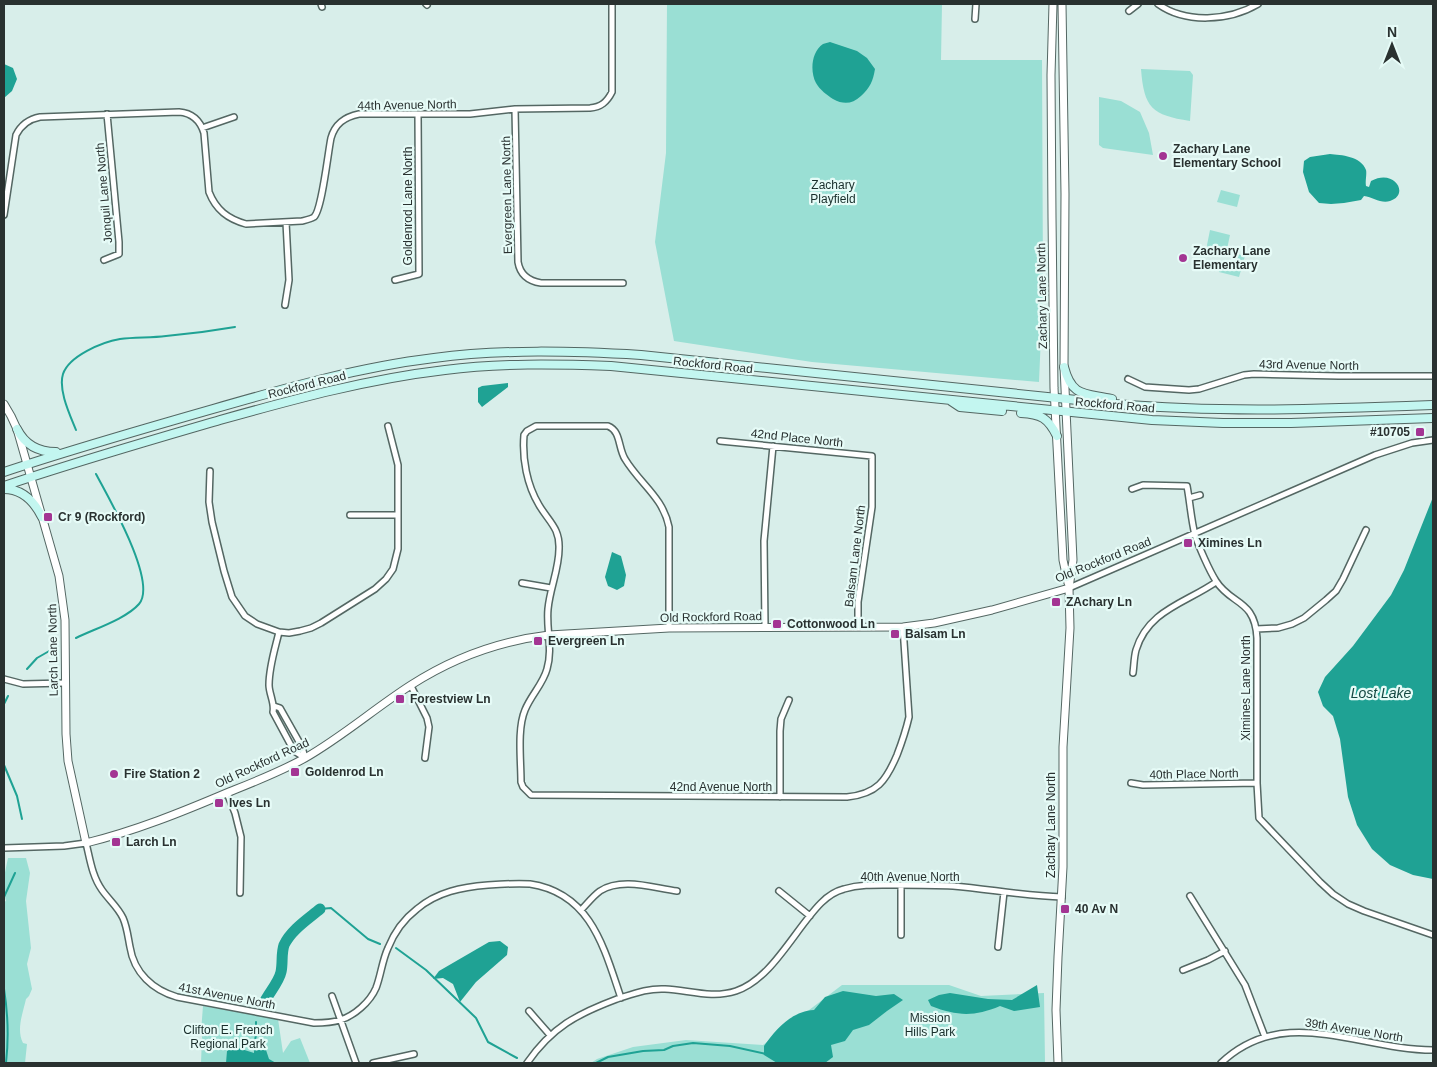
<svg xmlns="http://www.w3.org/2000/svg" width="1437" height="1067" font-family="Arial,sans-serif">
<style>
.green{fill:#9adfd4}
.water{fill:#1fa294}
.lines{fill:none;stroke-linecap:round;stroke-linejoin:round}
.stream{stroke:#1fa294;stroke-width:2}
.river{stroke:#1fa294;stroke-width:11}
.minor-casing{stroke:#546763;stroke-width:8}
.tertiary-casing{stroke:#546763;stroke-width:9}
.secondary-casing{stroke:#546763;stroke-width:10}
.minor{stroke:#fff;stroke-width:5}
.tertiary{stroke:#fff;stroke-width:7}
.secondary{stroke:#c3f6f0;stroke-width:8}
.poi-dot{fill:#a33593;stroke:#e6fbf7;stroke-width:2}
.labels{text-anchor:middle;stroke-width:4.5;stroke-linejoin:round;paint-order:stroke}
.street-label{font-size:12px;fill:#293130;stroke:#e6fbf7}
.poi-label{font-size:12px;font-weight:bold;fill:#293130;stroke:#e6fbf7;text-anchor:start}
.park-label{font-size:12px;fill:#192e2b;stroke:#e6fbf7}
.water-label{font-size:14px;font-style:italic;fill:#144842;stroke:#e6fbf7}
</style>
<rect width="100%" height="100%" fill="#d8eeea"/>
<path class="green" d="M667 4H942L941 60H1042L1043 288 1039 382 812 362 674 341 655 242 666 153Z
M1141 69 1190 71 1193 75 1190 121C1152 115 1144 108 1141 69Z
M1099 97 1121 101 1140 112 1149 133 1153 155 1103 148 1099 145Z
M1221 190 1240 195 1237 207 1217 202Z
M1210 230 1230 235 1227 249 1224 252 1208 248 1207 245Z
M1237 254 1245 256 1239 277 1219 272 1221 262 1234 265Z
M8 858H26L30 873 26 901 31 948 27 964 32 989 29 996 26 999C23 1013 16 1029 23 1043L27 1044 25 1063H4V902L6 901C1 886 5 873 8 858Z
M842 985H949L981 996 1044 993 1045 1063H591L597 1059 633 1047 686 1040 763 1045Z
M203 1006 278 1019 283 1053 291 1041 300 1038 310 1063H188H201L202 1037 201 1032Z"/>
<path class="water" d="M830 42 857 51 867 58 875 69C873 81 870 88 861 96 852 104 844 105 833 99 827 95 820 90 816 83 810 72 811 52 823 44 825 43 828 43 830 42Z
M4 64 13 68 17 79 12 91 4 98Z
M1330 154C1341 155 1361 156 1366 170 1367 174 1365 181 1366 186L1369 187 1371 181C1395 168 1410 195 1390 201 1381 204 1373 197 1364 196L1361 200 1344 203 1331 204 1319 203 1309 192 1303 172 1304 161 1310 157Z
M508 383V387L482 407 478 402V388L482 386Z
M1433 497V879L1413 875 1390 865 1372 849 1357 825 1348 797 1340 739 1333 716 1323 706 1318 692 1325 677 1353 646 1391 595 1404 570Z
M612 552 621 556 626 575 624 586 617 590 608 586 605 577Z
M500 941 508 947 507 955 476 982 460 1002 453 984 443 978 433 979 439 971 489 942Z
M1037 985 1040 1007 1014 1011 1000 1006C974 1017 957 1016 931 1006L928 1000 939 995 950 993 988 999 1012 1000Z
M843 991 876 996 894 994 903 1000 887 1011 869 1025 853 1030 845 1041 831 1045 833 1057 825 1063H777L764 1055V1046C776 1029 792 1011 814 1010L825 997Z
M235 1047 254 1053 259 1048 266 1050 269 1059 276 1063H226L227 1051Z"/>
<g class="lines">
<path class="stream" d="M76 430C70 415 58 390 63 374 69 356 102 342 120 339 135 337 151 338 166 336 189 334 212 331 235 327
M76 638C94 629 126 619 139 604 158 582 108 497 96 474
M27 669 37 658 58 646
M4 704 8 696
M4 765 17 796 22 819
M4 897 15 873
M320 909 331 908 368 939 380 944
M396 948 426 970 476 1018 488 1042 517 1058
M4 989C8 1014 9 1037 6 1063
M255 1053 256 1022
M596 1063 608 1057 643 1051 664 1050 673 1046 693 1043 730 1046 766 1054"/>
<path class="river" d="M264 1003C268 994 279 982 281 972 283 963 281 954 284 945 291 930 308 919 320 909"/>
<g class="minor-casing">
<path id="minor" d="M321 4 322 7
M426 4 427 5
M1158 4C1186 24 1229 21 1258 4
M1129 11 1138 4
M975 19 976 4
M515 109 518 262C520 274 528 281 541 283H623
M202 128 234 117
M4 215 16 135C21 125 29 119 40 117L179 112C192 113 200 120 204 133L209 192C216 210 228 219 246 224L302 221C306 220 311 219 314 217 322 210 328 152 331 138 335 124 344 117 359 114H470L515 109 590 108C601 107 607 102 612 92V4
M104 260 119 254V242L107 114
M395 280 419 274 418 114
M285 305 289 280 286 222
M1128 379 1145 387 1189 390 1199 389 1244 375 1254 374 1339 376H1433
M720 441 872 456V507L858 602V627
M210 471 209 502 212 522 224 571 232 597 245 616 257 624 279 632 289 633 300 631 311 628 321 623 375 589 386 579 393 569 398 549V465L388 426
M1132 489 1143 485 1187 486C1190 502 1191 519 1195 535 1199 547 1209 570 1216 581 1231 605 1255 599 1257 638V783L1259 818 1320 882 1333 894 1348 904 1364 911 1433 935
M1189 498 1200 495
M350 515H397
M522 583 551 588
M1069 588 1375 455 1412 443 1433 440
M765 627 764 541 773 446
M669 628V527C663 497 640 484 625 459 618 448 621 431 608 426H536L527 431 524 435C522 459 527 485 539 505 549 522 560 528 559 549 559 569 550 588 548 609 546 629 553 649 547 669 543 684 531 695 525 710 517 729 521 760 521 782L523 787 531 795 847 797C877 794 886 781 897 755 902 742 906 730 909 717L903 627
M1256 629 1278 628 1292 624 1304 618 1326 600 1336 591 1343 579 1366 530
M279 632C275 649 269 667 269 685 269 694 275 703 273 712L294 751 305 758
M1133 673C1134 666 1134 657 1136 650 1148 610 1186 603 1216 582
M4 679 23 684 65 683
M411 686 427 718 429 727 425 758
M274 706 280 708 302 747 305 758
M1131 783 1143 785 1257 783
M227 793 235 813 241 837 240 893
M780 797V731L781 719 789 700
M4 848 64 846 86 843C90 859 92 876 102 890 109 900 118 907 123 918 127 927 128 937 130 947 134 973 153 990 177 997L314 1023C322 1023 331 1023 340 1020 354 1016 370 1002 376 988 381 975 382 961 388 948 394 933 404 919 417 909 437 892 462 887 488 885 502 884 516 883 530 884 591 893 604 948 621 998
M901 885V935
M779 891 810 916
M1190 896 1245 985 1265 1037
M581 910C587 904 593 896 600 891 622 877 653 888 677 891
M998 947 1004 892
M1183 970 1208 960 1225 951
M332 996 356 1063
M529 1011 550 1035
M373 1063 414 1054
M527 1063C552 1027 577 1014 617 999 633 994 648 988 665 989 688 990 712 999 736 991 772 979 795 929 821 903 827 897 836 891 844 889 861 884 878 885 896 885 915 885 934 885 953 886 989 889 1025 896 1062 897
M1221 1063C1284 1003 1359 1050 1433 1050"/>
</g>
<g class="tertiary-casing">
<path id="tertiary" d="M1053 4 1051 75 1052 217 1054 388 1063 560 1068 583
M4 404 11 416 17 429 59 576 65 620 66 734 68 761 86 843C135 831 182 812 229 792 254 782 280 772 305 758 342 737 375 708 411 685 453 658 499 641 549 635L669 628 903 627 934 623 992 610 1069 588
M1058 1063 1056 1010 1058 957 1063 867V747L1070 628 1069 588 1073 560 1064 367 1065 194 1062 4"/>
</g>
<g class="secondary-casing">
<path id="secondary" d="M1064 367C1072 398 1086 393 1112 399
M951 401 960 407 1002 411
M1021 413C1041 414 1048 418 1057 436
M17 429C25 445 38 452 56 452
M4 472C73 449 143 429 213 409 286 388 359 367 434 358 503 349 572 351 641 355L1116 404C1222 413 1327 409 1433 405
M4 486C75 462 148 441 220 420 295 399 368 379 445 370 500 363 555 364 611 366L1152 420 1223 423H1291L1433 418
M4 489C22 489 34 501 42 517"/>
</g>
<use href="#minor" class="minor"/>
<use href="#tertiary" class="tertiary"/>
<use href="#secondary" class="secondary"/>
</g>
<g class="poi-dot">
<circle cx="1163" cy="156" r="5"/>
<circle cx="1183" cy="258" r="5"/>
<rect x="1415" y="427" width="10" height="10" rx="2.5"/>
<rect x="43" y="512" width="10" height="10" rx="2.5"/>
<rect x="1183" y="538" width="10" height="10" rx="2.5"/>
<rect x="1051" y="597" width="10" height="10" rx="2.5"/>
<rect x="772" y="619" width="10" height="10" rx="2.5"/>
<rect x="890" y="629" width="10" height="10" rx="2.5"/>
<rect x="533" y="636" width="10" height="10" rx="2.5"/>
<rect x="395" y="694" width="10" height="10" rx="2.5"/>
<rect x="290" y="767" width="10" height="10" rx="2.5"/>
<circle cx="114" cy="774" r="5"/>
<rect x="214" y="798" width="10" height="10" rx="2.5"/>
<rect x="111" y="837" width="10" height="10" rx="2.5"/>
<rect x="1060" y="904" width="10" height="10" rx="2.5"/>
</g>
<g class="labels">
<g class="street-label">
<text transform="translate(407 105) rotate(-1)" y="4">44th Avenue North</text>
<text transform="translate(104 193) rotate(-95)" y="4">Jonquil Lane North</text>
<text transform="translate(507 195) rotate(-91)" y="4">Evergreen Lane North</text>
<text transform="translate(408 206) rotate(-90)" y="4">Goldenrod Lane North</text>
<text transform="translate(1042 296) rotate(-91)" y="4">Zachary Lane North</text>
<text transform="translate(713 365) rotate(6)" y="4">Rockford Road</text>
<text transform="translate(1309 365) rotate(1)" y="4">43rd Avenue North</text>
<text transform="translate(307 385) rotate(-14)" y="4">Rockford Road</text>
<text transform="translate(1115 405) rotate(5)" y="4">Rockford Road</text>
<text transform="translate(797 438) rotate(6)" y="4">42nd Place North</text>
<text transform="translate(855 556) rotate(-83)" y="4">Balsam Lane North</text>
<text transform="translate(1103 560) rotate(-22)" y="4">Old Rockford Road</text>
<text transform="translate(711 617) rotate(-1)" y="4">Old Rockford Road</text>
<text transform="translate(53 650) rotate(-91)" y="4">Larch Lane North</text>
<text transform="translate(1246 688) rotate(-90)" y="4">Ximines Lane North</text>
<text transform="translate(262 763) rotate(-25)" y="4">Old Rockford Road</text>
<text transform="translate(1194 774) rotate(-1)" y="4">40th Place North</text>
<text x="721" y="791">42nd Avenue North</text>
<text transform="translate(1051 825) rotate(-90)" y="4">Zachary Lane North</text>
<text x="910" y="881">40th Avenue North</text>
<text transform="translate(227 996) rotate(11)" y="4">41st Avenue North</text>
<text transform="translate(1354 1030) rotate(9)" y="4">39th Avenue North</text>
</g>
<g class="poi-label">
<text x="1173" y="153">Zachary Lane<tspan x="1173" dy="14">Elementary School</tspan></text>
<text x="1193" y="255">Zachary Lane<tspan x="1193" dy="14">Elementary</tspan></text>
<text x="1410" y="436" text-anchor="end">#10705</text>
<text x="58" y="521">Cr 9 (Rockford)</text>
<text x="1198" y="547">Ximines Ln</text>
<text x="1066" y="606">ZAchary Ln</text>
<text x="787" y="628">Cottonwood Ln</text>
<text x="905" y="638">Balsam Ln</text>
<text x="548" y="645">Evergreen Ln</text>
<text x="410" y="703">Forestview Ln</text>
<text x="305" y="776">Goldenrod Ln</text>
<text x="124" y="778">Fire Station 2</text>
<text x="229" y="807">Ives Ln</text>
<text x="126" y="846">Larch Ln</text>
<text x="1075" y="913">40 Av N</text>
</g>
<g class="park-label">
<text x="833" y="189">Zachary<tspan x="833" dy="14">Playfield</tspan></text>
<text x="930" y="1022">Mission<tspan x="930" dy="14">Hills Park</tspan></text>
<text x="228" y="1034">Clifton E. French<tspan x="228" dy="14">Regional Park</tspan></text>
</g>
<g class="water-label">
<text x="1381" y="698">Lost Lake</text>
</g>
</g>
<rect width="1437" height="1067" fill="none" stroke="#293130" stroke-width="10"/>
<g transform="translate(1392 45)" stroke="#e6fbf7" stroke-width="4" paint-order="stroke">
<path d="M0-4L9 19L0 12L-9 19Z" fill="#293130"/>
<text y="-8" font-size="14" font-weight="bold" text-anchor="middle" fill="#293130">N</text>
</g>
</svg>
